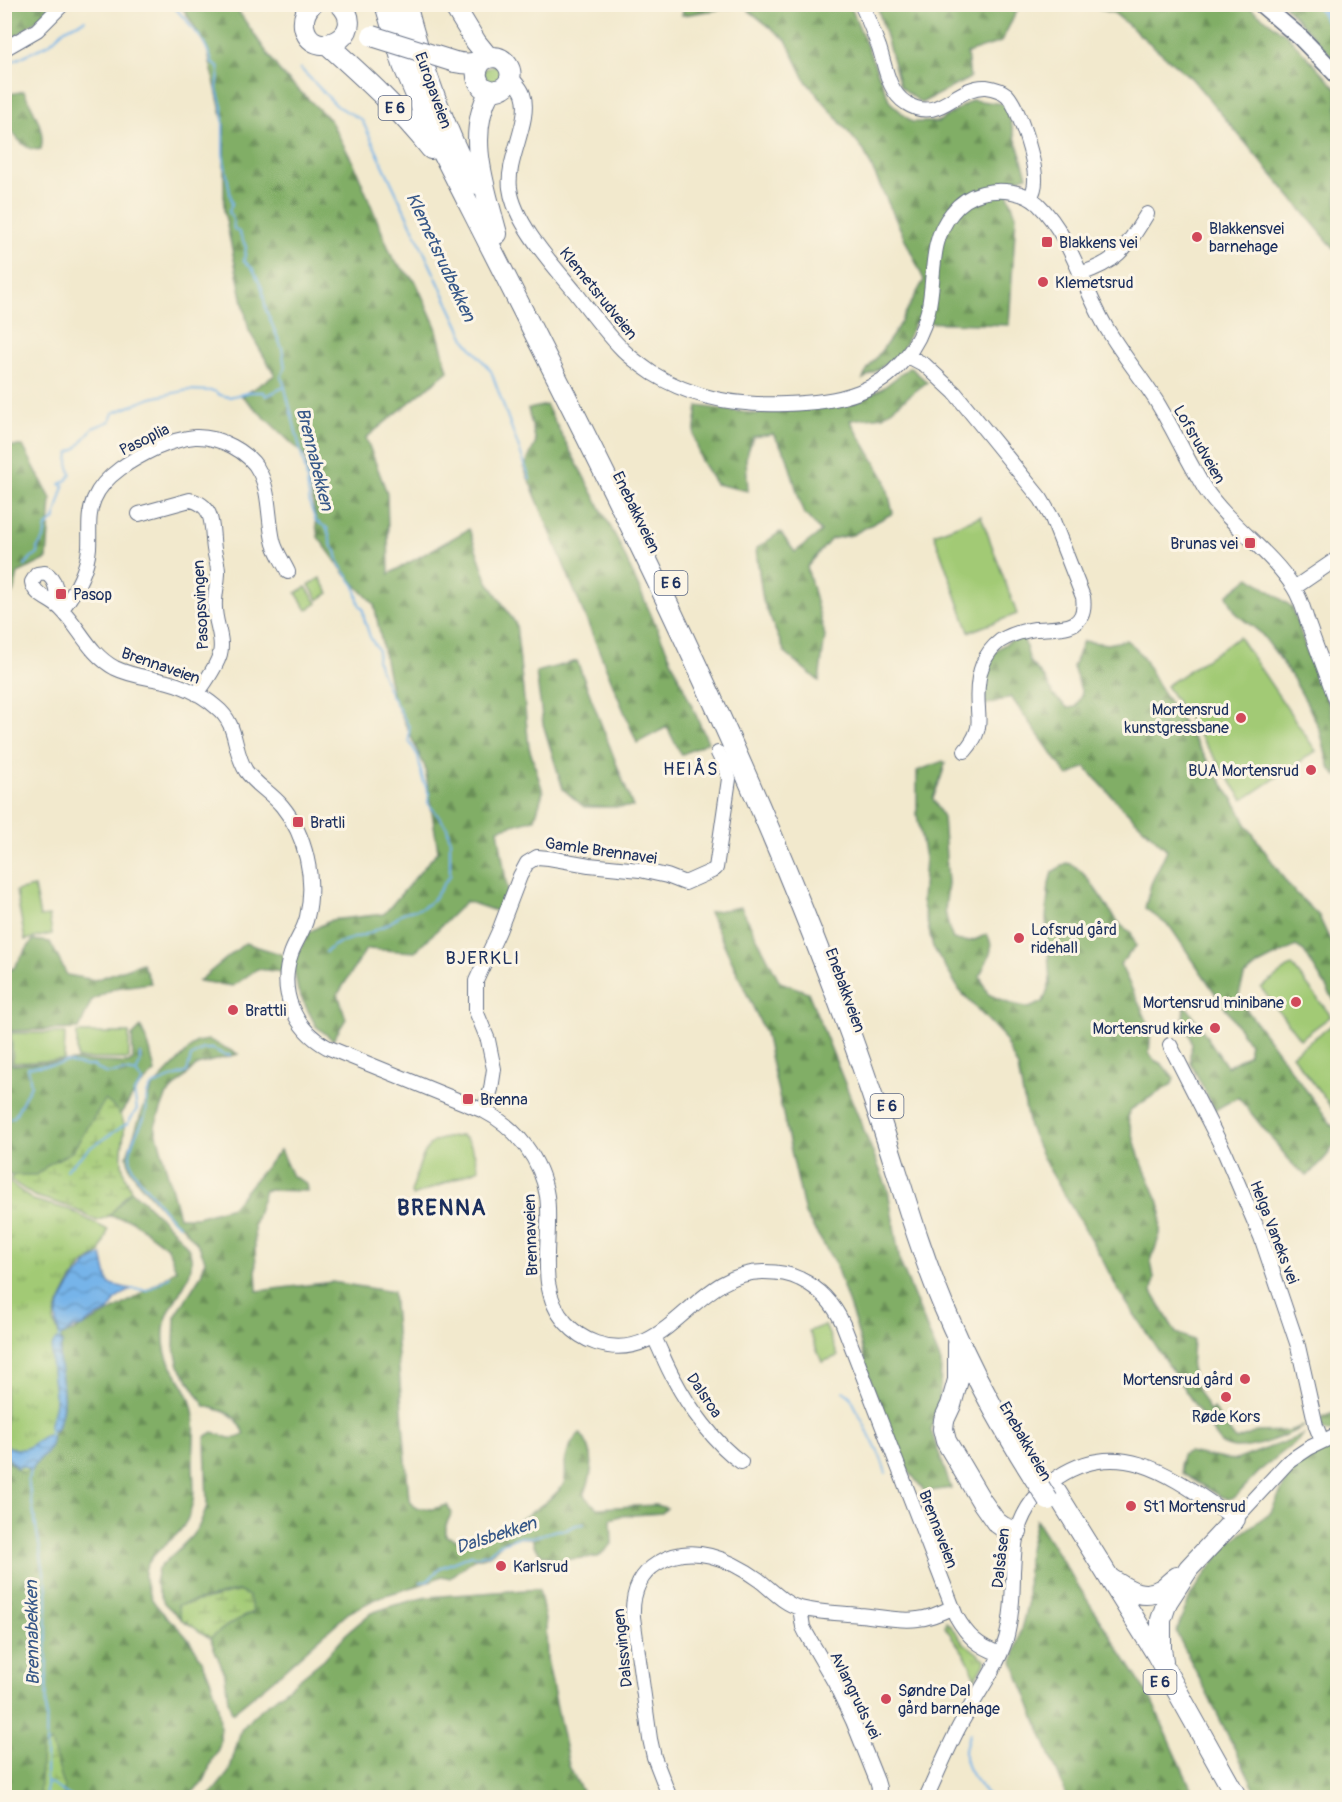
<svg xmlns="http://www.w3.org/2000/svg" width="1342" height="1802" font-family="Pangolin,sans-serif">
<style>
.grass{fill:url(#grass-tufts);stroke:#5e7c6a;stroke-width:1.5}
.forest{fill:url(#forest-firs);stroke:#4e6e62;stroke-width:1.5}
.wetland{fill:url(#wetland-marsh);stroke:#5e7c6a;stroke-width:1.5}
.park{fill:#a2ca75;stroke:#5e7c6a;stroke-width:1.5}
.water{fill:url(#water-waves);stroke:#4872a4;stroke-width:1.5}
.lines{fill:none;stroke-linecap:round;stroke-linejoin:round}
.stream{stroke:#76b4e9;stroke-width:2}
.river{stroke:#76b4e9;stroke-width:15}
.minor-casing{stroke:#667085;stroke-width:16}
.major-casing{stroke:#667085;stroke-width:19}
.highway-casing{stroke:#667085;stroke-width:22}
.minor{stroke:#fff;stroke-width:14}
.major{stroke:#fff;stroke-width:16}
.highway{stroke:#fff;stroke-width:20}
.highway-bridge-casing{stroke:#667085;stroke-width:22;stroke-linecap:butt}
.highway-bridge{stroke:#fff;stroke-width:20}
.poi-dot{fill:#d1495b;stroke:#fcf5e5;stroke-width:2}
.labels{text-anchor:middle;stroke-width:6;stroke-linejoin:round;paint-order:stroke}
.shield{fill:#fcf5e5;stroke:#5e6a86;stroke-width:1.5}
.shield-label{font-size:15px;font-weight:bold;fill:#1b2f5e}
.street-label{font-size:16px;fill:#1b2f5e;stroke:#fcf5e5}
.poi-label{font-size:16px;fill:#1b2f5e;stroke:#fcf5e5;text-anchor:start}
.water-label{font-size:18px;font-style:italic;fill:#365788;stroke:#fcf5e5}
.neighbourhood-label{font-size:18px;letter-spacing:1.5px;fill:#1b2f5e;stroke:#fcf5e5}
.district-label{font-size:22px;font-weight:bold;letter-spacing:1.5px;fill:#1b2f5e;stroke:#fcf5e5}
</style>
<defs>
<pattern id="grass-tufts" width="24" height="20" patternUnits="userSpaceOnUse" patternTransform="scale(1.5)"><rect width="24" height="20" fill="#a2ca75"/><path d="M3 7l-1-3M5 7V3M7 7l1-3M15 17l-1-3M17 17v-4M19 17l1-3" fill="none" stroke="#83a463"/></pattern>
<pattern id="forest-firs" width="22" height="20" patternUnits="userSpaceOnUse" patternTransform="scale(1.5)"><rect width="22" height="20" fill="#81ae66"/><path d="M5 1l3.5 6h-7zM16 11l3.5 6h-7z" fill="#698e57"/></pattern>
<pattern id="wetland-marsh" width="20" height="14" patternUnits="userSpaceOnUse" patternTransform="scale(1.5)"><rect width="20" height="14" fill="#a2ca75"/><path d="M1 5h8M5 5V1M11 12h8M15 12V8" fill="none" stroke="#83a463"/></pattern>
<pattern id="water-waves" width="16" height="10" patternUnits="userSpaceOnUse" patternTransform="scale(1.5)"><rect width="16" height="10" fill="#76b4e9"/><path d="M0 5q4-4 8 0t8 0" fill="none" stroke="#6093c0"/></pattern>
</defs>
<rect width="100%" height="100%" fill="#fcf5e5"/>
<filter id="ink" filterUnits="userSpaceOnUse"><feTurbulence type="fractalNoise" baseFrequency=".0167" numOctaves="2"/><feDisplacementMap in="SourceGraphic" scale="12" xChannelSelector="R" yChannelSelector="G"/><feConvolveMatrix kernelMatrix="1 2 1 2 8 2 1 2 1" color-interpolation-filters="sRGB"/></filter>
<filter id="wash" filterUnits="userSpaceOnUse"><feTurbulence type="fractalNoise" baseFrequency=".008" numOctaves="4" result="noise"/><feDisplacementMap in="SourceGraphic" scale="24" xChannelSelector="R" yChannelSelector="G"/><feGaussianBlur stdDeviation="1.35" result="paint"/><feColorMatrix in="noise" values="0 0 0 0 0 0 0 0 0 0 0 0 0 0 0 0 0 1.4 0 .05"/><feComposite in="paint" operator="in"/></filter>
<g filter="url(#wash)">
<rect width="100%" height="100%" fill="#f2e9cd"/>
<path class="grass" d="M498 64 505 79 489 85 483 70Z
M5 1179 33 1200 70 1210 108 1230 100 1253 83 1264 70 1283 56 1311 54 1321 62 1343 60 1374 62 1380 63 1407 59 1423 53 1435 51 1445 35 1462 32 1470 22 1473 5 1458Z
M946 1621 964 1643 985 1659V1663L976 1678 965 1655 945 1627Z"/>
<path class="forest" d="M5 5H53L46 13 9 41 5 43Z
M181 5H234L281 73 330 120 355 166 393 259 416 282 436 327 448 371 366 438 387 493 389 574 469 529 487 580 516 624 529 747 543 792 535 819 498 829 508 894 496 911 466 901 415 952 366 949 338 994 346 1019 333 1040 316 1026 298 991 293 963 309 932 331 920 384 914 438 851 425 767 392 695 374 604 346 575 318 537 306 457 242 396 275 375 249 331 224 211V125L207 48Z
M684 5H850L890 102 912 122H938L972 100 1005 104 1027 176 1004 184 1016 215 1009 325 915 322 900 355 863 379 867 370 893 335 924 280 864 151 806 81 786 40 743 6 682 15Z
M877 5H1020L1001 42 967 53 970 78 921 103 900 86Z
M1084 5H1246L1287 35 1337 89V252L1192 79 1114 13Z
M1284 5H1337V62Z
M24 91C32 109 46 128 41 149 24 153 15 134 5 123V95Z
M910 367 927 382 883 416 850 420 885 479 893 513 852 535 831 539 807 567 825 636 819 681 785 653 763 601 756 549 780 532 795 552 821 532 803 512 786 454 773 434 753 437 746 458 748 491 716 484 701 461 694 435 698 406 757 414 854 403 883 388Z
M546 405 618 541 708 742 681 755 667 727 637 743 524 468 536 442 528 409Z
M5 446H23L51 499 47 559 18 573 14 591 5 604Z
M1250 577 1292 607 1307 652 1317 668 1337 732V776C1325 769 1325 740 1318 726 1304 695 1285 663 1263 636 1256 627 1246 623 1238 615 1233 610 1230 601 1227 595Z
M1023 635 1030 662 1045 679 1054 696 1068 708 1076 707 1082 693 1073 667 1083 641 1108 644 1126 640 1136 648 1145 661 1158 685 1238 807 1246 824 1289 886 1319 916 1322 923 1337 955V1005L1304 951 1296 946 1258 965 1244 977 1238 998 1337 1132C1338 1149 1318 1165 1307 1176L1294 1166 1238 1097 1215 1110 1190 1062V1052L1192 1045 1190 1035 1182 1027 1185 1004 1227 1067 1249 1054V1043L1171 928 1145 908 1151 884 1167 850 1121 806 1085 767 1068 776 1011 697 985 705C986 688 985 662 998 649 1005 643 1016 639 1023 635Z
M577 661 633 807H584L563 789 543 724 536 672Z
M943 761 945 763C943 776 937 786 933 799L943 817 948 883 945 911 949 929 953 939C967 944 974 941 987 934 997 952 986 959 980 976L988 994 1008 1003 1029 1008 1043 1002 1050 983 1046 919 1049 883 1052 872 1067 863C1087 867 1106 909 1120 924 1123 928 1127 930 1131 932L1136 946 1120 964 1151 1029 1149 1053 1154 1060 1162 1064 1174 1079 1172 1084 1130 1110 1128 1118 1139 1156 1161 1207 1160 1234 1151 1261 1154 1278 1152 1292 1176 1333 1193 1340 1191 1368 1198 1390 1210 1412 1213 1408 1236 1440 1256 1432 1288 1431 1304 1426C1287 1436 1254 1449 1235 1448 1230 1448 1225 1445 1221 1444L1118 1290 1100 1255 1045 1162 1029 1127 1018 1068 1002 1035 960 991 933 947 922 901 925 858 917 815V771Z
M741 907 780 982 808 992 888 1190 900 1262 941 1363 940 1393 931 1430 951 1488 925 1492 901 1461 869 1376 856 1326 835 1263 805 1214 765 1033 709 912Z
M33 940 50 942 67 975 95 980 142 963 151 983 115 988 92 1000 79 1029 9 1031 11 1065 76 1061 128 1063 133 1060 132 1036 141 1027 150 1050 155 1072 138 1088 121 1113 47 1191 5 1172V967L13 969Z
M245 943 284 955 282 972 257 969 233 986 199 981Z
M209 1040 238 1054 197 1065 166 1096 155 1126 179 1217H197L232 1207 280 1150 292 1176 306 1183 307 1191 265 1190 254 1225 257 1291 332 1282 393 1292 409 1500 416 1508 433 1509 447 1505 452 1512 446 1525V1536C452 1538 458 1541 464 1542 485 1545 552 1503 563 1485 567 1478 565 1469 565 1462 567 1452 572 1440 580 1433 597 1454 593 1472 584 1496L597 1508 655 1505 667 1508 662 1513 620 1516 611 1519 612 1544 598 1557 556 1560 541 1554 534 1545 532 1538C525 1538 514 1536 508 1539 495 1545 494 1559 475 1558L450 1578 442 1576 420 1585 379 1597 348 1613 275 1678 232 1713 228 1700 225 1675 210 1638 228 1625 237 1591 178 1605 181 1619 164 1603 155 1583 158 1569 191 1537 199 1526 207 1506 205 1437 213 1432C226 1437 233 1442 245 1434 235 1412 226 1412 205 1406L179 1366 174 1346 175 1317 201 1275 205 1260 199 1246 183 1227 169 1217 139 1183 130 1169 127 1156 141 1114 152 1088 196 1042Z
M131 1190C144 1202 185 1238 190 1252 199 1280 165 1302 164 1331 162 1364 178 1371 189 1397 198 1419 193 1442 193 1464 193 1476 195 1489 193 1501 191 1512 186 1525 178 1533 166 1546 142 1559 145 1579 150 1610 173 1618 189 1640 208 1666 221 1701 220 1733 220 1737 221 1743 219 1747 217 1752 213 1757 211 1763 208 1769 207 1779 202 1783 198 1789 190 1793 185 1797H5L4 1458 22 1473 32 1470 35 1462 51 1445 53 1435 59 1423 63 1407 62 1380 58 1362 62 1343 60 1337C101 1319 140 1296 176 1270L168 1248 131 1220 109 1216Z
M1337 1412V1430L1327 1432 1322 1428 1320 1422 1324 1417Z
M1303 1435 1300 1439 1283 1452 1262 1469 1235 1497 1228 1499 1220 1496 1182 1473 1180 1463 1182 1455 1188 1452 1224 1459 1236 1460Z
M1337 1445V1797H1259L1176 1632 1191 1595 1226 1545 1271 1512 1293 1466Z
M1036 1520 1152 1701 1195 1797H1067L1013 1662 1027 1605 1028 1553Z
M539 1589 546 1625 547 1659 569 1766 585 1797H209L229 1772 241 1730 253 1716 324 1659 346 1634 371 1613 395 1605 427 1597Z"/>
<path class="wetland" d="M105 1100C137 1123 119 1134 122 1163 123 1173 127 1181 131 1190L109 1216 97 1221 70 1207 34 1196 9 1179 15 1175H37L49 1164 72 1152Z
M238 1591 249 1596 253 1612 228 1625 210 1638 181 1619 178 1605 213 1598Z
M51 1742 64 1786V1797H39L42 1748Z"/>
<path class="park" d="M981 516 1017 614 969 632 934 534Z
M320 578 329 593 318 600 309 585Z
M306 587 317 603 307 610 296 593Z
M1239 637 1316 751 1243 800 1166 686Z
M34 887 40 917 49 916 52 934 25 940 16 891Z
M1292 965 1331 1016 1300 1039 1261 988Z
M1337 1021V1115L1292 1055Z
M11 1033H65L64 1060 13 1063Z
M77 1033H129V1059H77Z
M461 1136C473 1140 475 1158 479 1169L413 1196 411 1193C416 1179 421 1151 432 1143 440 1138 451 1137 461 1136Z
M825 1325 838 1356 822 1362 809 1331Z"/>
<path class="water" d="M102 1255 108 1281 110 1284 131 1289 116 1299 109 1311 89 1321 82 1327 74 1328 64 1335 60 1336C58 1329 55 1321 57 1313 62 1295 84 1260 102 1255Z
M57 1339 62 1343C56 1359 61 1366 62 1381 64 1398 64 1418 54 1432L49 1428C51 1418 55 1409 55 1399 56 1384 44 1348 57 1339Z
M46 1435 51 1436C56 1450 36 1458 32 1470L22 1466 17 1468 5 1454V1446C31 1454 26 1446 46 1435Z"/>
<g class="lines">
<path class="stream" d="M172 4 183 17H185C189 26 194 30 200 37 204 41 211 57 212 63L218 67 219 72 217 89 223 110V154L232 204 229 211 233 220 234 229 239 232 246 247 244 261 253 269 262 288 266 310 282 348 285 368 281 377 284 384 306 472 310 505 316 521 327 528 332 547 336 551 339 564 355 586 359 604 363 609 364 618 370 637 378 650 377 661 390 693 409 727V741L418 756 422 777 429 794 428 803 447 827 450 841V876C440 886 437 900 423 907 416 911 408 910 401 914 398 916 397 919 394 920 386 926 377 929 369 933 354 940 338 939 326 952
M4 62 13 61 49 44 65 29 85 20
M300 68 337 106 362 120 466 341 491 371 530 479
M25 565 32 557 38 554 37 548 44 539 46 527 54 520 64 486 60 484 67 480 71 474 68 463 69 453 77 448 93 428 110 421 113 413 151 398 188 390 214 391 220 395 229 397 251 392H264L266 396 284 387
M4 1120 14 1117 31 1085 28 1067 60 1064 66 1062 85 1066H94C113 1082 115 1066 136 1073L140 1063V1054
M66 1170 91 1147 128 1123 137 1109 134 1092 143 1081 136 1073
M179 1225C168 1217 162 1208 154 1197 140 1180 123 1166 133 1141 136 1132 142 1125 145 1116 150 1105 141 1096 153 1086 163 1079 176 1077 187 1072L191 1057 203 1049H213L224 1055H230
M131 1289 148 1290 170 1276
M59 1339 60 1336
M843 1391 850 1396 881 1458 886 1473
M50 1436V1430
M30 1470 28 1480 47 1590 46 1798
M421 1582 427 1581 442 1567 471 1555 479 1556 488 1554 498 1545 518 1537H533L557 1530H566L576 1525 584 1524
M970 1733C968 1739 965 1745 965 1752 963 1769 980 1786 991 1798
M46 1781 73 1798"/>
<path class="river" d="M1323 4 1338 28"/>
</g>
</g>
<g filter="url(#ink)">
<g class="lines">
<g class="minor-casing">
<path id="minor" d="M861 4C868 18 873 32 879 47 885 65 888 92 906 103 939 125 956 85 986 87 993 88 1001 90 1007 95 1019 108 1036 163 1035 181 1035 187 1033 193 1030 198
M4 49 37 30 63 4
M510 76C515 82 521 88 523 94 532 120 506 159 510 188 514 223 554 266 576 293 591 313 606 333 623 350 632 359 642 366 652 373 693 399 738 406 786 404 811 403 836 401 859 392 894 379 919 348 928 311 936 277 928 242 952 213 959 204 970 196 982 193 1000 188 1024 191 1038 204 1073 238 1083 291 1109 332 1123 355 1140 376 1155 399 1173 428 1187 460 1205 489 1230 526 1270 550 1294 588 1302 600 1305 616 1310 629 1319 655 1329 680 1338 706
M1080 274C1120 261 1126 247 1147 214
M908 356 925 365 955 393 1041 499 1052 518 1083 597C1088 632 1059 627 1035 629 1022 631 1011 634 1000 641 979 657 976 684 978 708 978 716 980 724 977 731 975 739 970 745 965 751
M139 514 190 500C216 505 211 529 214 549 215 557 218 563 218 572 218 584 214 596 215 608 215 624 224 638 220 654 216 668 205 682 197 694
M1294 588 1338 558
M57 605C57 593 57 579 45 573L37 574 32 582C34 596 51 599 61 609 80 628 89 654 115 668 129 675 144 677 159 680 179 684 200 693 216 707 239 725 232 749 246 771 256 785 271 793 282 806 306 835 316 880 307 917 304 931 295 942 291 954 278 991 294 1029 327 1047L484 1111C517 1128 541 1159 547 1196 553 1238 534 1288 566 1323 574 1332 584 1339 596 1343 668 1367 694 1271 764 1272 777 1272 789 1273 800 1279 819 1288 834 1304 843 1324L956 1616C968 1637 978 1646 1000 1654
M62 609C76 591 87 571 89 548 90 531 87 515 94 499 104 475 133 459 156 448 168 443 182 438 195 437 218 436 250 451 260 473 270 493 268 518 273 540 275 551 283 561 288 572
M1170 1045 1224 1151 1261 1237 1298 1346 1316 1426 1322 1441
M484 1111 491 1089 494 1069 488 1040 476 1011V981L499 931 520 876 527 863 537 857 549 858 589 865 640 870 667 876 685 883 712 871 716 868 729 779 727 771 718 753
M654 1337C661 1351 666 1365 674 1379 688 1406 716 1445 741 1462
M800 1608 803 1627 806 1633 835 1683 853 1721 877 1781 879 1788 877 1798
M670 1798 654 1757 650 1739 633 1617C632 1595 638 1575 658 1563 691 1542 730 1559 759 1580 772 1590 784 1604 800 1608 819 1613 840 1613 859 1615 878 1616 899 1622 918 1619 930 1618 941 1613 953 1607
M926 1798C937 1774 947 1750 959 1727 974 1698 996 1671 1006 1639 1012 1617 1013 1594 1013 1571 1014 1558 1014 1543 1018 1530 1024 1509 1039 1489 1058 1477 1125 1433 1180 1483 1235 1519L1288 1462 1309 1448 1338 1434"/>
</g>
<g class="major-casing">
<path id="major" d="M1261 4 1301 38 1338 76"/>
</g>
<g class="highway-casing">
<path id="highway" d="M312 4C306 10 303 17 304 26 311 64 371 35 340 4
M385 4 403 65 429 126C558 380 691 634 798 898 828 972 856 1046 881 1122 901 1183 918 1245 943 1305 968 1364 999 1422 1033 1476
M406 4C422 66 444 127 473 184
M453 4 476 42 489 58
M327 44C364 77 400 110 431 149
M455 62C464 64 475 64 484 60 489 58 487 57 493 57 505 57 514 70 509 81 506 88 500 90 493 91L482 87C475 78 475 70 482 61
M490 91C465 136 485 187 497 234
M958 1344V1380L951 1405 944 1420 943 1429 946 1441 982 1502 996 1522 1003 1527 1017 1532
M1056 1492 1157 1655 1237 1798
M1111 1579C1127 1589 1143 1601 1162 1589 1167 1586 1172 1580 1177 1577
M1163 1661 1161 1649V1620L1167 1602 1189 1568 1235 1519"/>
</g>
<use href="#minor" class="minor"/>
<use href="#major" class="major"/>
<use href="#highway" class="highway"/>
<g class="highway-bridge-casing">
<path id="highway-bridge" d="M372 36 455 62
M1033 1476 1048 1500"/>
</g>
<use href="#highway-bridge" class="highway-bridge"/>
</g>
</g>
<g class="poi-dot">
<circle cx="1197" cy="237" r="6"/>
<rect x="1041" y="236" width="12" height="12" rx="3"/>
<circle cx="1043" cy="282" r="6"/>
<rect x="1244" y="537" width="12" height="12" rx="3"/>
<rect x="55" y="588" width="12" height="12" rx="3"/>
<circle cx="1241" cy="718" r="6"/>
<circle cx="1311" cy="770" r="6"/>
<rect x="292" y="816" width="12" height="12" rx="3"/>
<circle cx="1019" cy="938" r="6"/>
<circle cx="1296" cy="1002" r="6"/>
<circle cx="233" cy="1010" r="6"/>
<circle cx="1215" cy="1028" r="6"/>
<rect x="462" y="1093" width="12" height="12" rx="3"/>
<circle cx="1245" cy="1379" r="6"/>
<circle cx="1226" cy="1397" r="6"/>
<circle cx="1131" cy="1506" r="6"/>
<circle cx="501" cy="1566" r="6"/>
<circle cx="886" cy="1699" r="6"/>
</g>
<g class="labels">
<g class="shield">
<rect x="378.5" y="96" width="33" height="24" rx="4.5"/>
<rect x="654.5" y="571" width="33" height="24" rx="4.5"/>
<rect x="870.5" y="1094" width="33" height="24" rx="4.5"/>
<rect x="1143.5" y="1670" width="33" height="24" rx="4.5"/>
</g>
<g class="shield-label">
<text x="395" y="113">E 6</text>
<text x="671" y="588">E 6</text>
<text x="887" y="1111">E 6</text>
<text x="1160" y="1687">E 6</text>
</g>
<g class="street-label">
<text transform="translate(434 90) rotate(70)" y="6">Europaveien</text>
<text transform="translate(599 293) rotate(51)" y="6">Klemetsrudveien</text>
<text transform="translate(144 439) rotate(-26)" y="6">Pasoplia</text>
<text transform="translate(1200 444) rotate(60)" y="6">Lofsrudveien</text>
<text transform="translate(637 512) rotate(64)" y="6">Enebakkveien</text>
<text transform="translate(200 605) rotate(-93)" y="6">Pasopsvingen</text>
<text transform="translate(161 665) rotate(19)" y="6">Brennaveien</text>
<text transform="translate(601 850) rotate(8)" y="6">Gamle Brennavei</text>
<text transform="translate(846 990) rotate(70)" y="6">Enebakkveien</text>
<text transform="translate(1275 1232) rotate(69)" y="6">Helga Vaneks vei</text>
<text transform="translate(530 1235) rotate(-92)" y="6">Brennaveien</text>
<text transform="translate(705 1395) rotate(56)" y="6">Dalsroa</text>
<text transform="translate(1026 1441) rotate(60)" y="6">Enebakkveien</text>
<text transform="translate(939 1529) rotate(69)" y="6">Brennaveien</text>
<text transform="translate(1000 1558) rotate(-84)" y="6">Dalsåsen</text>
<text transform="translate(622 1648) rotate(-96)" y="6">Dalssvingen</text>
<text transform="translate(856 1695) rotate(64)" y="6">Avlangruds vei</text>
</g>
<g class="poi-label">
<text x="1209" y="234">Blakkensvei<tspan x="1209" dy="18">barnehage</tspan></text>
<text x="1059" y="248">Blakkens vei</text>
<text x="1055" y="288">Klemetsrud</text>
<text x="1238" y="549" text-anchor="end">Brunas vei</text>
<text x="73" y="600">Pasop</text>
<text x="1229" y="715" text-anchor="end">Mortensrud<tspan x="1229" dy="18">kunstgressbane</tspan></text>
<text x="1299" y="776" text-anchor="end">BUA Mortensrud</text>
<text x="310" y="828">Bratli</text>
<text x="1031" y="935">Lofsrud gård<tspan x="1031" dy="18">ridehall</tspan></text>
<text x="1284" y="1008" text-anchor="end">Mortensrud minibane</text>
<text x="245" y="1016">Brattli</text>
<text x="1203" y="1034" text-anchor="end">Mortensrud kirke</text>
<text x="480" y="1105">Brenna</text>
<text x="1233" y="1385" text-anchor="end">Mortensrud gård</text>
<text x="1226" y="1422" text-anchor="middle">Røde Kors</text>
<text x="1143" y="1512">St1 Mortensrud</text>
<text x="513" y="1572">Karlsrud</text>
<text x="898" y="1696">Søndre Dal<tspan x="898" dy="18">gård barnehage</tspan></text>
</g>
<g class="water-label">
<text transform="translate(441 257) rotate(65)" y="6">Klemetsrudbekken</text>
<text transform="translate(315 459) rotate(76)" y="6">Brennabekken</text>
<text transform="translate(496 1535) rotate(-18)" y="6">Dalsbekken</text>
<text transform="translate(32 1633) rotate(-91)" y="6">Brennabekken</text>
</g>
<g class="neighbourhood-label">
<text x="691" y="775">HEIÅS</text>
<text x="483" y="964">BJERKLI</text>
</g>
<g class="district-label">
<text x="442" y="1215">BRENNA</text>
</g>
</g>
<rect width="1342" height="1802" fill="none" stroke="#fcf5e5" stroke-width="24"/>
</svg>
